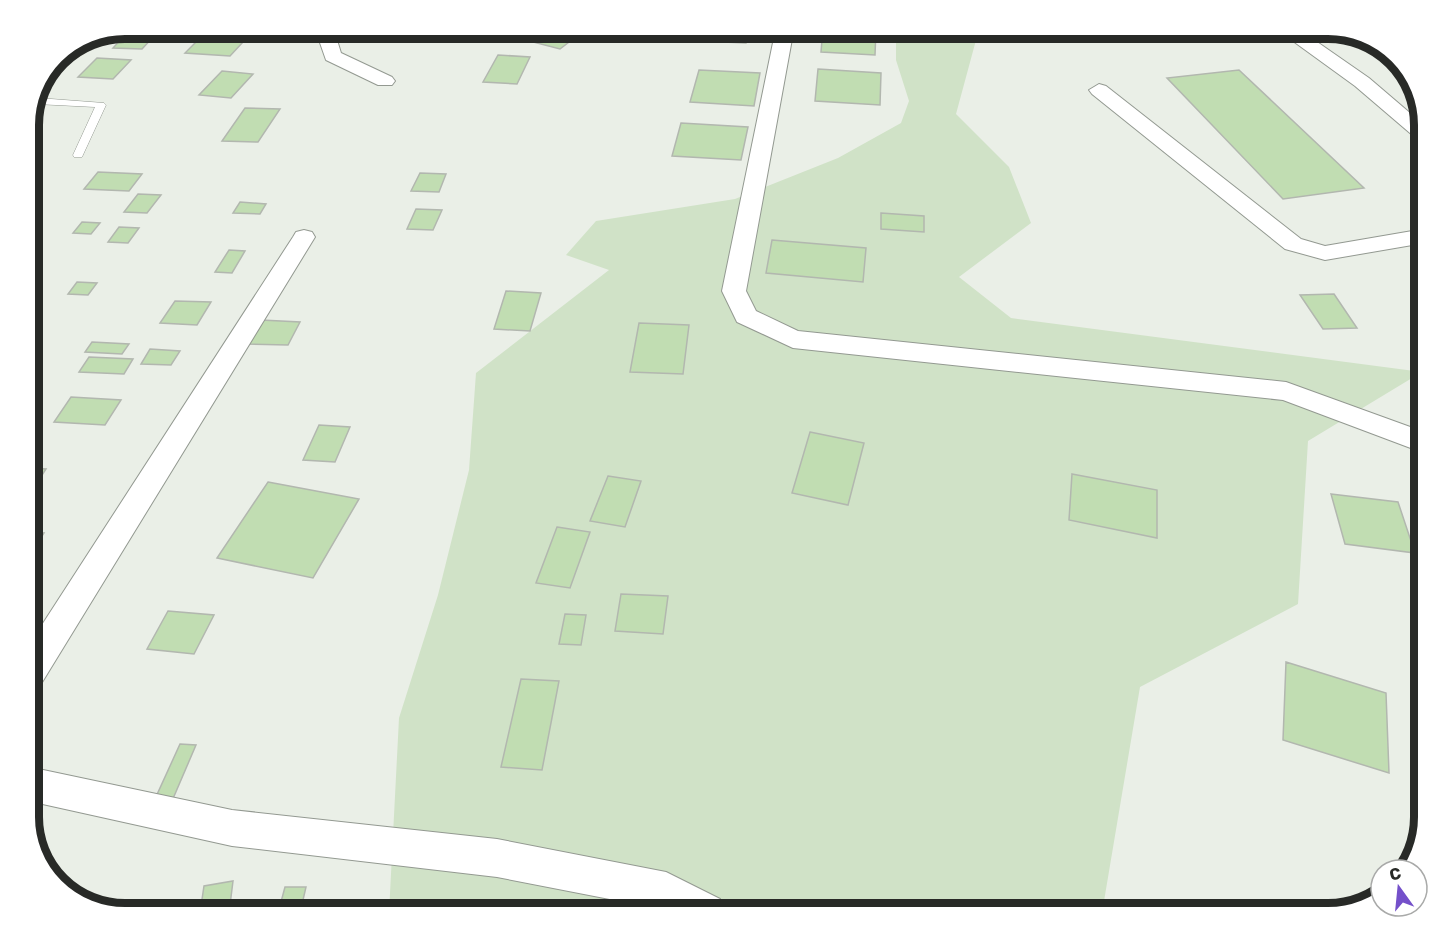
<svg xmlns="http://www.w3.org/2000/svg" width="1453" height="942" font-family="Rubik,sans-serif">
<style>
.green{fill:#d0e2c7}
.building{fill:#c1ddb2;stroke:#b2b7af;stroke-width:1.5}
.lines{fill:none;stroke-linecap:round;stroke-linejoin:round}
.lane-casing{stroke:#939991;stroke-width:1}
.street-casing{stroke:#939991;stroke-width:2}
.lane{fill:#fff;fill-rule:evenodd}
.street{fill:#fff;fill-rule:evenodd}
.rim{fill:none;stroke:#282a27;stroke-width:8}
</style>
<rect width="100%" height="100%" fill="#eaefe7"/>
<path class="green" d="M896 29H979L956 114 1009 167 1031 223 959 277 1011 318 1422 372 1308 441 1298 604 1140 687 1102 913H389L399 718 438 595 469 470 476 373 609 270 566 255 596 221 735 199 838 158 901 123 909 101 896 60Z"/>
<path class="building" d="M546 28H583L586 29 560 49 529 41Z
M704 28H749L746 43 700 41Z
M823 28 876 29 875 55 821 52Z
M1130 28H1224L1226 31 1142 40Z
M126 34 155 35 142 49 113 48Z
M200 38 244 41 230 56 185 53Z
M498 55 530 57 517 84 483 82Z
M97 58 131 60 113 79 78 77Z
M818 69 881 73 880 105 815 101Z
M699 70 760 73 754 106 690 102Z
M1239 70 1364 188 1283 199 1167 78Z
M222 71 253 74 231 98 199 95Z
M245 108 280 109 258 142 222 141Z
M681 123 748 127 741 160 672 156Z
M98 172 142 174 129 191 84 189Z
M420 173 446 174 439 192 411 191Z
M138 194 161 195 147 213 124 212Z
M240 202 266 204 260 214 233 213Z
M416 209 442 210 433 230 407 229Z
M881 213 924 216V232L881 229Z
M82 222 100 223 91 234 73 233Z
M119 227 139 228 128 243 108 242Z
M772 240 866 248 863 282 766 273Z
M229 250 245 251 232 273 215 272Z
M77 282 97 283 88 295 68 294Z
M506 291 541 293 530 331 494 329Z
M1334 294 1357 328 1323 329 1300 295Z
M175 301 211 302 197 325 160 323Z
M261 320 300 322 288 345 248 344Z
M639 323 689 325 683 374 630 372Z
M92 342 129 344 122 354 85 352Z
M150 349 180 351 171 365 141 364Z
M89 357 133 359 124 374 79 372Z
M71 397 121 400 105 425 54 422Z
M319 425 350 427 335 462 303 460Z
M810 432 864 443 848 505 792 493Z
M29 468 46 469 30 494H29Z
M1072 474 1157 490V538L1069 520Z
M608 476 641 481 625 527 590 521Z
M268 482 359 499 313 578 217 558Z
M1331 494 1398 502 1415 553 1345 544Z
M557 527 590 532 570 588 536 583Z
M29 532 44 533 29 557Z
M621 594 668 596 663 634 615 631Z
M168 611 214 615 194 654 147 649Z
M565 614 586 615 581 645 559 644Z
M1286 662 1386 693 1389 773 1283 740Z
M521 679 559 681 542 770 501 767Z
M180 744 196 745 172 801 155 799Z
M233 881 229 913H200L204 886Z
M285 887H306L300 913H278Z"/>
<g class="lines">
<g class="lane-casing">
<path id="lane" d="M69 52 53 74H49L58 56Z
M38 98 104 103 106 105 82 157H74L73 155 95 107 36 104Z"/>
</g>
<g class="street-casing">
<path id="street" d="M326 28H344L337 40 341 53 392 77 395 81 392 85H378L326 60 319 40Z
M776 28H794L746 291 756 311 798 331 1286 382 1424 432V453L1283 400 793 348 737 322 722 291Z
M1275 28H1297L1369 78 1424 125V141L1417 139 1355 86Z
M1099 84 1106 86 1301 239 1325 246 1424 229V243L1325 260 1285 249 1092 94 1089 90Z
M304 230 312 232 315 237 41 684 29 688V645L293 237 296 232Z
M29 767 232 810 497 839 666 872 720 899 726 913H668L661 909 497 877 232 846 29 801Z"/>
</g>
<use href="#lane" class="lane"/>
<use href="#street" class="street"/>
</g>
<path d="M0 0H1453V942H0ZM125 39H1328A86 86 0 0 1 1414 125V817A86 86 0 0 1 1328 903H125A86 86 0 0 1 39 817V125A86 86 0 0 1 125 39Z" fill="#fff" fill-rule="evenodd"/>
<path class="rim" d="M125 39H1328A86 86 0 0 1 1414 125V817A86 86 0 0 1 1328 903H125A86 86 0 0 1 39 817V125A86 86 0 0 1 125 39Z"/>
<g transform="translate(1399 888) rotate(345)"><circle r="28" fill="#ffffff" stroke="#a9aaa9" stroke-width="1.5"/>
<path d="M0-4.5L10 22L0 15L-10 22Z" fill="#7450ca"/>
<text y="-9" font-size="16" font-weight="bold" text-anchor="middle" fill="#282a27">С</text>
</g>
</svg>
